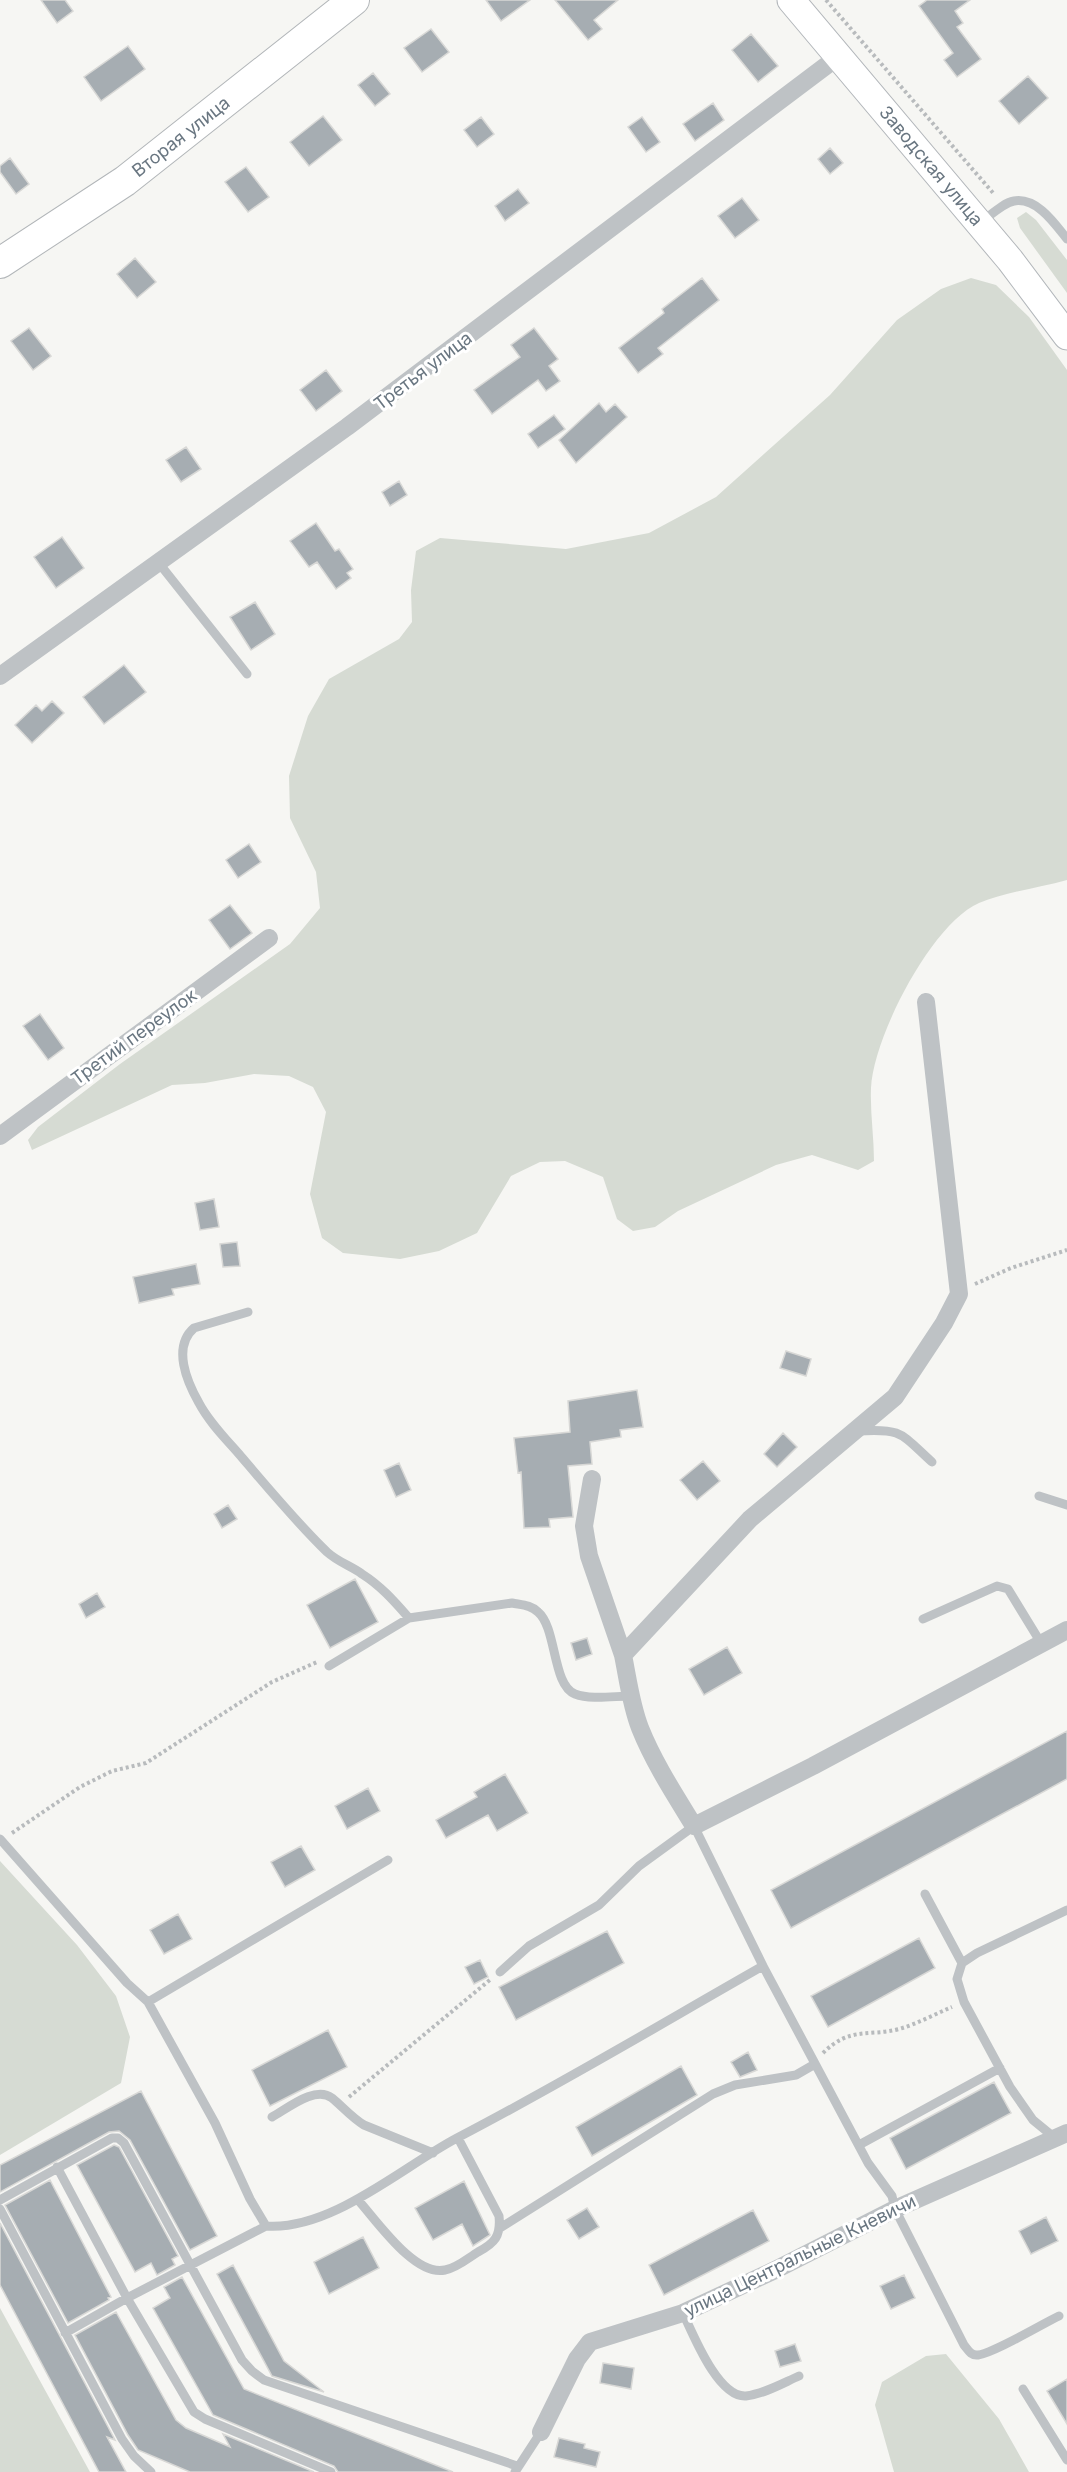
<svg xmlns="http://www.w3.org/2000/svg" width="1067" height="2472" font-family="Inter,sans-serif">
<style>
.green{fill:#d6dbd3}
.building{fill:#a6adb2;stroke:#d8d8d6;stroke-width:1.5}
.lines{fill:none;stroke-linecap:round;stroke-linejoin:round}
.secondary-casing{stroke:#b3b7bb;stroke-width:29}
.primary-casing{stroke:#b2b6b9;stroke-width:32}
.path{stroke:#b8bbbd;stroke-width:4;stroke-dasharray:3 3;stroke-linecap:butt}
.lane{stroke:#bec2c5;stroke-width:9}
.street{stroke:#bec2c5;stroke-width:18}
.secondary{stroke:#fff;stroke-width:27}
.primary{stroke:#fff;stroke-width:30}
.labels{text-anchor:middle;stroke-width:6;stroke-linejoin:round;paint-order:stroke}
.street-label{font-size:18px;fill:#697681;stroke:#fff}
</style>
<rect width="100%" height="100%" fill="#f6f6f3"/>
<path class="green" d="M1026 212 1036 220 1067 260V293L1020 228 1017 218Z
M971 278 996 285 1029 317 1067 370V880C1039 888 1005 892 979 903 931 924 873 1038 871 1088 870 1112 874 1137 874 1161L858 1170 812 1155 776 1165 678 1211 655 1227 633 1231 617 1219 603 1177 565 1161 540 1162 511 1176 477 1233 439 1251 400 1259 343 1253 322 1238 310 1194 326 1112 313 1087 289 1076 254 1074 205 1083 172 1085 32 1150 28 1140 38 1127 120 1064 290 944 320 908 316 872 290 818 289 776 308 716 329 679 399 639 412 622 411 590 416 551 440 538 566 549 649 533 716 497 830 395 897 320 941 289Z
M0 1861 77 1945 116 1996 130 2037 121 2083 0 2155Z
M0 2308 90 2472H0Z
M946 2354 999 2419 1029 2472H894L875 2405 882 2382 926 2356Z"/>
<path class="building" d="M41 0H65L73 11 57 23Z
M486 0H530L501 21Z
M555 0H618L594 20 602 29 588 40Z
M927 0H970L955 11 963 23 957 27 981 59 957 77 944 60 953 53 919 6Z
M431 29 449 52 422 72 404 48Z
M751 34 778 66 758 82 732 50Z
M128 46 145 69 101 101 84 77Z
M373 73 390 94 375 106 358 85Z
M1028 76 1048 98 1019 124 999 101Z
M713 103 724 120 695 141 683 124Z
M323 116 342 140 309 166 290 142Z
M481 117 494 134 477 147 464 130Z
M642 117 660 142 646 152 628 127Z
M830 148 843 163 830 174 818 159Z
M10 158 29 184 16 194 0 172V166Z
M246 167 269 197 248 212 225 182Z
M518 189 529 203 505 221 495 206Z
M742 198 759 220 735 238 718 216Z
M135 258 156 282 137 298 117 274Z
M702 278 719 300 658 348 663 354 638 373 619 348 664 313 662 309Z
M29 328 51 356 33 370 11 341Z
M534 328 558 359 549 366 560 381 546 391 538 380 492 414 474 390 520 357 511 345Z
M326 370 342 391 316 411 300 390Z
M599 403 606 412 615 404 627 417 576 463 559 440Z
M554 415 565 429 538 448 528 434Z
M186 447 201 469 181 482 166 460Z
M399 481 407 495 390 506 382 492Z
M316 523 335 551 339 549 353 569 347 573 351 578 336 589 317 562 309 567 290 541Z
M62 537 84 568 56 588 34 557Z
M255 602 275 634 251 650 230 617Z
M124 665 146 692 104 724 83 697Z
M52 701 64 713 32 743 15 725 36 705 42 711Z
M249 844 261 862 238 878 226 860Z
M230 905 252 933 230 949 209 920Z
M40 1014 64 1048 48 1060 23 1026Z
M214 1199 219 1227 200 1230 195 1203Z
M237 1242 240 1266 223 1267 220 1244Z
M196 1264 200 1284 172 1289 174 1295 139 1303 133 1277Z
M786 1351 811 1359 806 1376 780 1368Z
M637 1390 643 1427 620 1430 621 1437 590 1442 592 1464 568 1466 573 1517 549 1519 550 1527 524 1528 521 1472 518 1473 514 1438 570 1432 568 1401Z
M783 1433 797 1447 777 1467 764 1454Z
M703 1461 720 1481 697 1500 680 1480Z
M399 1463 411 1490 396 1497 384 1470Z
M228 1505 237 1519 222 1528 214 1514Z
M355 1579 378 1622 330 1648 307 1605Z
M97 1593 105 1607 86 1618 79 1604Z
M587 1638 592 1654 576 1660 571 1643Z
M727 1647 742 1673 704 1695 689 1669Z
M1067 1731V1779L791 1928 771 1890Z
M505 1774 528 1813 497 1831 488 1815 446 1838 436 1820 477 1797 474 1792Z
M368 1788 380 1811 347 1829 335 1806Z
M301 1846 315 1870 285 1887 271 1862Z
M178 1914 192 1939 164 1954 150 1930Z
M607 1931 624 1963 516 2020 499 1987Z
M919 1938 935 1968 828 2027 811 1996Z
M480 1960 488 1977 474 1984 465 1967Z
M328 2030 347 2067 270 2106 252 2070Z
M748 2052 757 2070 740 2077 731 2062Z
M681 2066 697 2095 592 2156 576 2127Z
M994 2082 1011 2113 906 2169 890 2138Z
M141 2091 217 2236 190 2250 130 2140 119 2131 109 2132 0 2192V2165Z
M114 2145 119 2147 178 2256 172 2259 175 2265 157 2275 151 2263 135 2272 77 2165Z
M50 2180 111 2297 108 2298 109 2300 68 2323 5 2205Z
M464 2181 490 2235 473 2246 462 2224 433 2240 415 2208Z
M587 2208 599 2227 579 2239 567 2220Z
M753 2210 769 2241 664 2295 649 2265Z
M1046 2217 1058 2241 1031 2254 1019 2231Z
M0 2223 115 2440 107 2437 126 2472H99L0 2285Z
M363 2237 379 2268 329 2294 314 2262Z
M233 2265 284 2361 324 2392 272 2376 217 2274Z
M904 2275 915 2298 891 2309 880 2286Z
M182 2277 244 2389 453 2472H338L334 2466 213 2415 153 2308 170 2298 164 2287Z
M116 2312 176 2420 186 2428 230 2447 223 2434 314 2472H190L138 2450 128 2435 75 2335Z
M795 2344 801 2361 780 2367 775 2351Z
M603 2363 634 2368 631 2389 600 2383Z
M1067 2379V2424L1047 2391Z
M559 2438 585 2444 584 2448 600 2452 596 2467 554 2457Z"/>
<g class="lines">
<g class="secondary-casing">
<path id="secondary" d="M791 0 1010 260 1067 336"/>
</g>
<g class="primary-casing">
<path id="primary" d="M0 263 125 181 354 0"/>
</g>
<path class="path" d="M826 0 994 194
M975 1284 1011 1268 1067 1250
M12 1833 80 1787 112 1771 146 1763 272 1682 317 1662
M823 2053C850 2026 869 2037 899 2029 917 2024 935 2014 952 2007
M349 2097 491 1979"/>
<path class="lane" d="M981 222C991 215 1003 203 1014 201 1037 197 1055 224 1067 239
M158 562 247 674
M248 1312 194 1328C172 1347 187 1382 199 1403 209 1422 225 1438 239 1454 267 1487 296 1522 327 1552 338 1562 351 1566 362 1574 381 1586 394 1601 409 1618L512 1603C522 1605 531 1605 538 1612 557 1628 552 1685 575 1694 591 1700 614 1696 631 1696
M858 1431C903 1428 901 1434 932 1462
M1039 1496 1067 1505
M923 1619 997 1586 1008 1589 1041 1643
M329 1666 409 1618
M0 1839 127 1983 148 2002 215 2123 250 2199 266 2226 127 2298 65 2333
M925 1894 962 1963
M763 1966 868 2163 892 2196 895 2209 964 2345C968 2350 971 2356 978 2355 994 2353 1042 2324 1059 2316
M148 2002 388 1860
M272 2117C287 2109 315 2085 332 2098 343 2107 352 2118 364 2125L433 2153
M1055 2138 1033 2120 1010 2087 964 2002 957 1979 962 1963 977 1953 1067 1910
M859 2145 1000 2068
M57 2167 127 2298 194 2412 205 2419 331 2472
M0 2200 112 2138H118L124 2143 242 2360 252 2371 264 2380 517 2466
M358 2200C377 2221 415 2277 445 2270 457 2268 468 2258 478 2252 495 2243 501 2236 499 2216L458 2138
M0 2209 122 2439 134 2456 151 2472
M266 2226C331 2231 402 2167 457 2138 561 2084 661 2024 763 1966L694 1826 639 1866 599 1905 529 1946 500 1972
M500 2228 713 2094 735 2085 796 2075 815 2064
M683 2313C693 2334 718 2398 746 2396 764 2394 783 2383 799 2376
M1023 2389 1067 2460
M515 2472 541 2432"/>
<path class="street" d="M0 676 347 427 839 56
M926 1002 959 1294 944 1323 895 1397 750 1519 623 1655C628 1680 631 1705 640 1728 654 1763 675 1795 694 1826L813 1766 1067 1630
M0 1136 269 938
M592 1479 584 1526 589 1556 623 1655
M541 2432 577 2359 590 2342 683 2313 775 2270 895 2209 1067 2133"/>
<use href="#secondary" class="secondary"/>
<use href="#primary" class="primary"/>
</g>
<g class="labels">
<g class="street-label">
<text transform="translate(181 137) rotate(-38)" y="6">Вторая улица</text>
<text transform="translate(931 166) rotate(50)" y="6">Заводская улица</text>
<text transform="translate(423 371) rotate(-37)" y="6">Третья улица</text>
<text transform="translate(134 1037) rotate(-36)" y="6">Третий переулок</text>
<text transform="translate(800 2256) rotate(-26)" y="6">улица Центральные Кневичи</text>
</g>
</g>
</svg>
